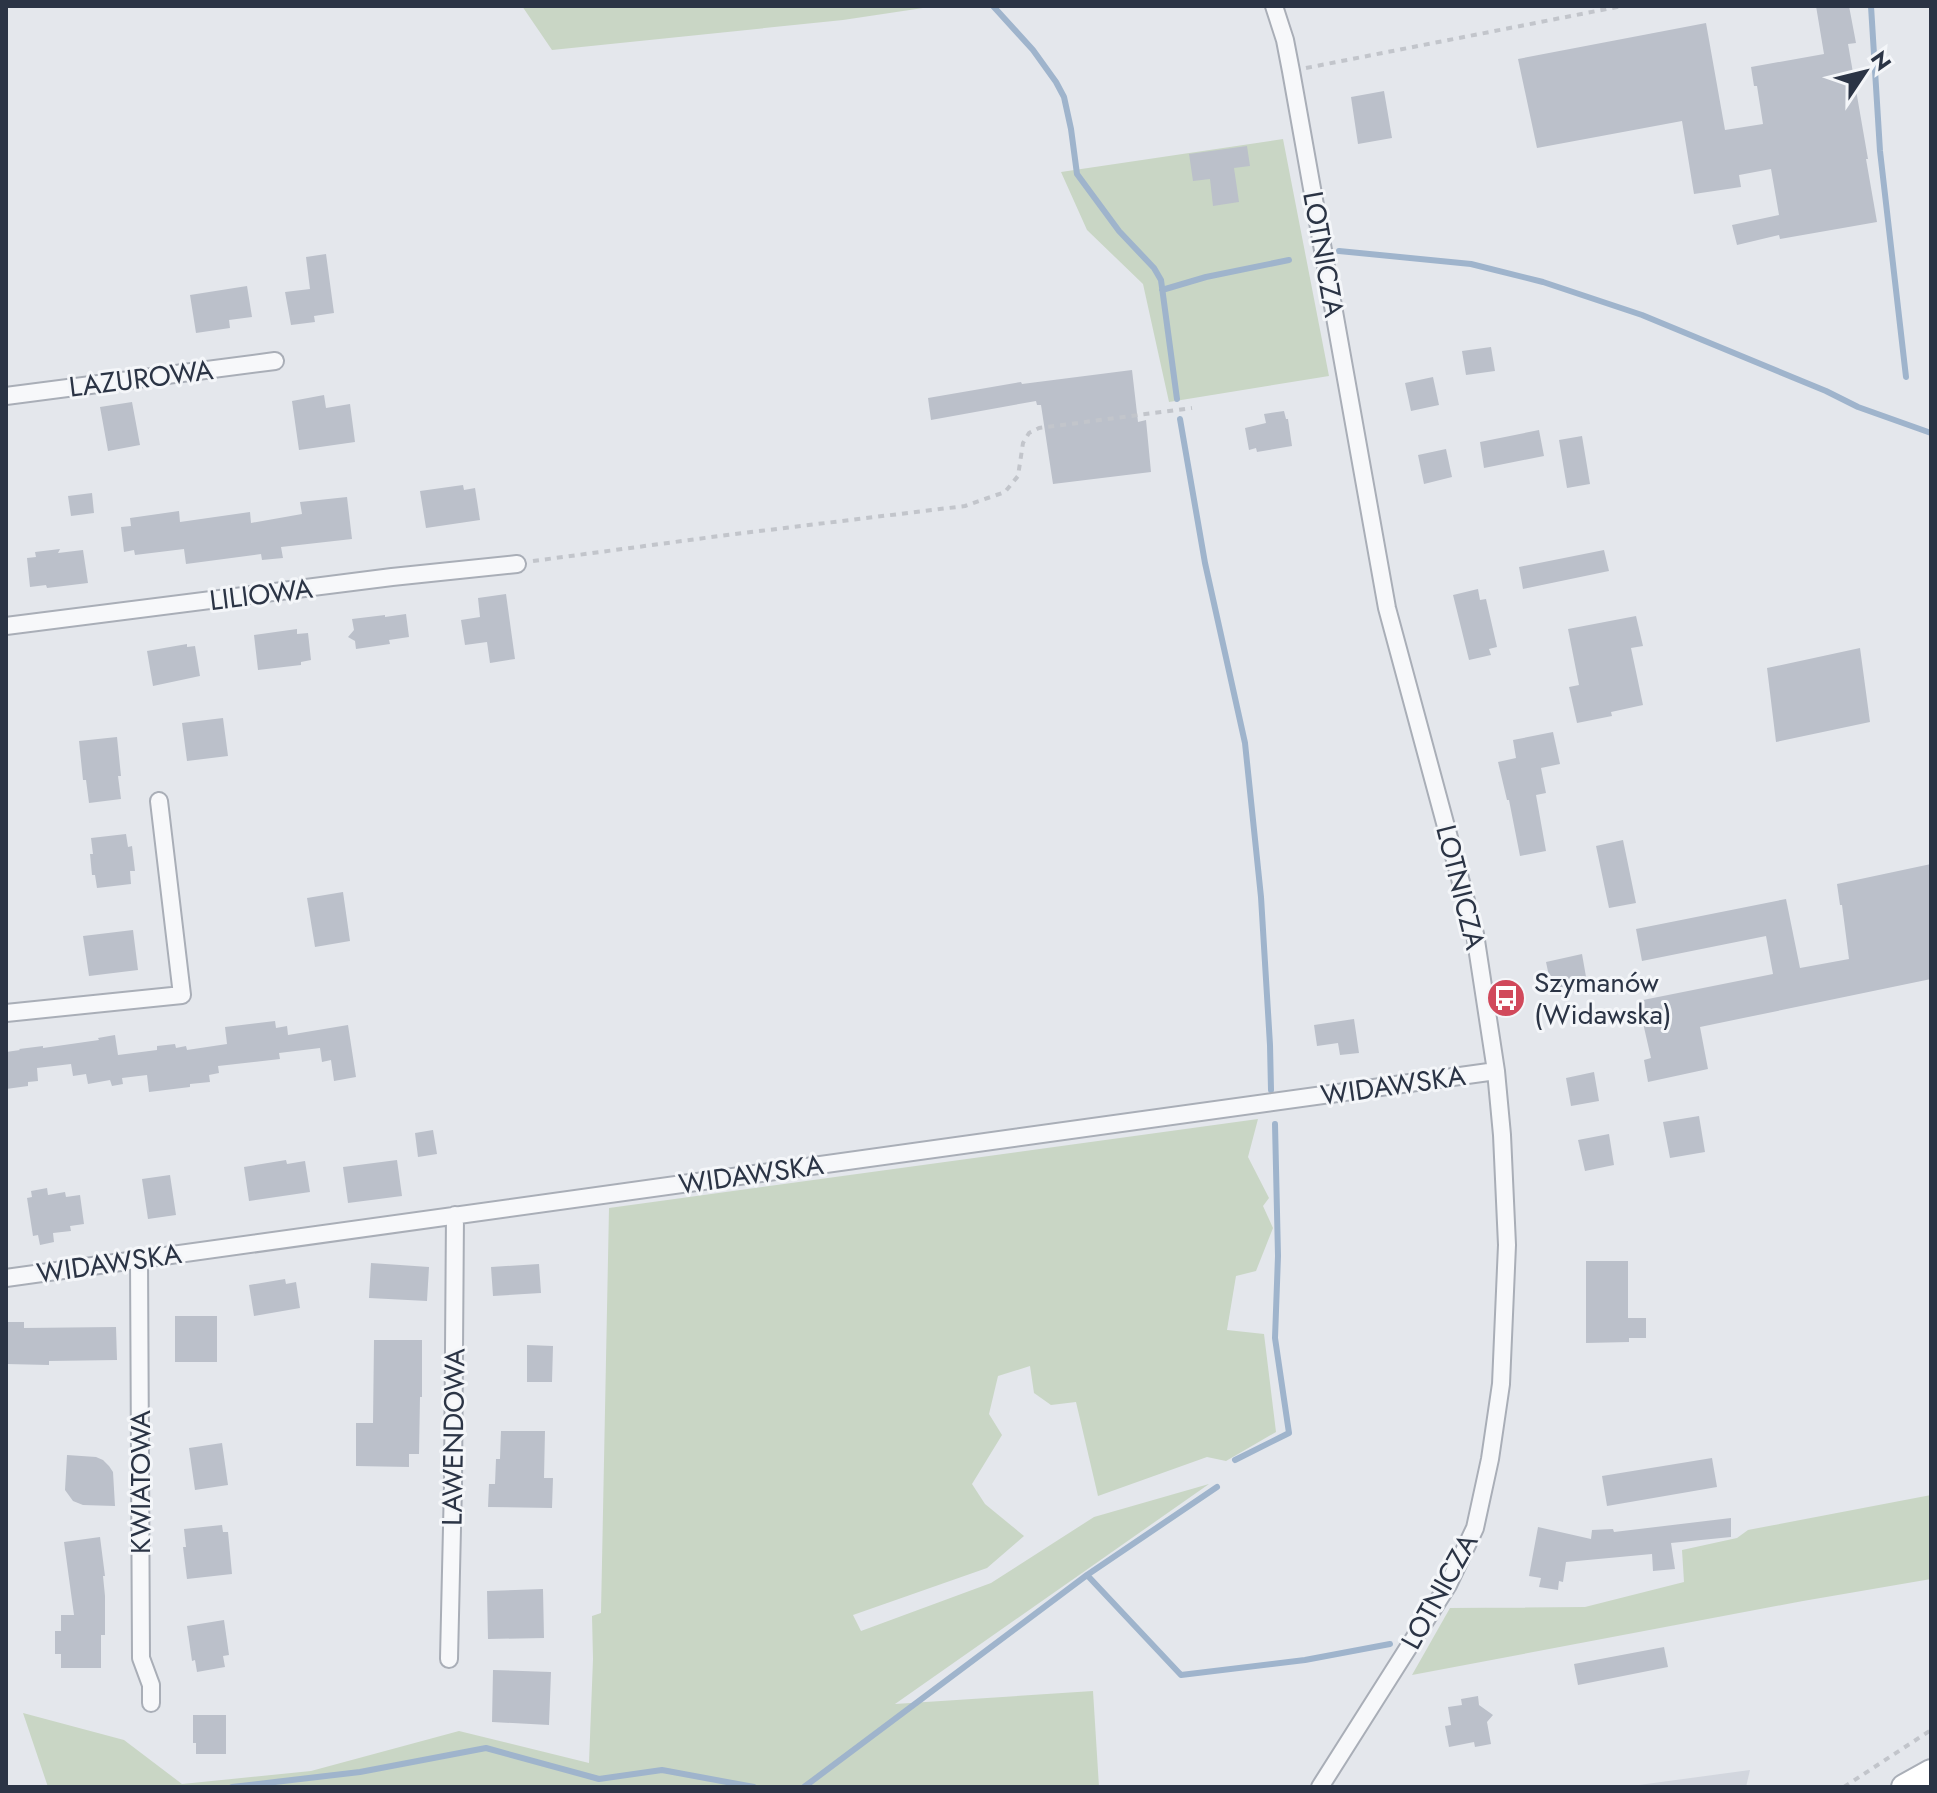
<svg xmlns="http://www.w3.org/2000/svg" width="1937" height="1793" font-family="Jost,sans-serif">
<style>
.built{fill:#d2d6de}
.green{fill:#c9d6c5}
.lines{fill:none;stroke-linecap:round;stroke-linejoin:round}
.stream{stroke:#9fb4cc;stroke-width:6}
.building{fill:#bbc0ca}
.minor-casing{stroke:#a9aeb7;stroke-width:20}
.secondary-casing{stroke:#a9aeb7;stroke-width:28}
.path{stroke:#c2c5cb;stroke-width:4;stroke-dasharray:6 6;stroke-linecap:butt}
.minor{stroke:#f7f8fa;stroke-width:16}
.secondary{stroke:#fff;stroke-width:24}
.labels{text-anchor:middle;stroke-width:6;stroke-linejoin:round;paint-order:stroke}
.street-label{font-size:28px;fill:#2b3445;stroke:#f4f6f9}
.poi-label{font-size:28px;fill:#2b3445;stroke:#f4f6f9;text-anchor:start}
</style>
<rect width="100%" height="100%" fill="#e4e7ec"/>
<path class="built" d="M1750 1770 1746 1787H1624Z"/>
<path class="green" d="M522 6H979L981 8H923L843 20 552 50Z
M1283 139 1329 376 1169 402 1143 284 1087 230 1061 172Z
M1258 1119 1248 1157 1269 1198 1263 1206 1273 1228 1256 1271 1236 1276 1227 1330 1264 1334 1276 1432 1226 1461 1207 1457 1098 1496 1076 1402 1051 1405 1034 1393 1030 1366 998 1376 989 1414 1002 1435 972 1484 985 1504 1024 1536 987 1568 853 1615 861 1631 991 1583 1094 1517 1209 1484 895 1704 1093 1691 1099 1787H48L23 1713 124 1740 182 1784 311 1771 459 1731 589 1763 593 1659 592 1616 601 1613 609 1208Z
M1931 1495V1579L1803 1601 1412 1675 1450 1608 1585 1607 1684 1582 1682 1550 1737 1538 1748 1530Z"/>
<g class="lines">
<path class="stream" d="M993 6 1033 50 1056 82 1064 97 1071 129 1077 174 1119 231 1154 268 1161 280 1177 399
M1871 6 1880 151 1906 377
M1339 251 1471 264 1543 282 1642 315 1826 391 1858 407 1931 433
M1162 290 1206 277 1289 260
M1180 419 1205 563 1245 743 1261 897 1270 1045 1271 1090
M1235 1460 1289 1433 1275 1338 1278 1256 1275 1124
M1087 1575 1181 1675 1305 1660 1390 1644
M232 1787 360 1772 486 1748 599 1779 662 1770 754 1787
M804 1787 1087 1575 1217 1487"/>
</g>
<path class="building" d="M1816 6H1849L1856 43 1848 44 1868 159H1866L1877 222 1780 239 1779 235 1737 245 1732 225 1779 215 1771 169 1739 175 1741 187 1694 194 1682 121 1537 148 1518 59 1706 23 1725 130 1763 124 1757 86H1754L1751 67 1824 54Z
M1384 91 1392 138 1358 144 1351 97Z
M1247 146 1250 166 1234 168 1239 202 1213 206 1210 179 1193 181 1189 154Z
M326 254 334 313 314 316 315 322 291 325 285 292 310 289 306 257Z
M247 286 252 317 229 320 230 328 196 333 190 295Z
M1491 347 1495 371 1466 375 1462 351Z
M1132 370 1138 422 1146 420 1151 472 1053 484 1041 405H1037L1036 401 931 420 928 398 1021 382 1022 384Z
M1433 377 1439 405 1411 411 1405 383Z
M324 395 326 408 350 404 355 442 299 450 292 401Z
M132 402 140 445 108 451 100 407Z
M1284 411 1286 419H1288L1292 446 1257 452 1256 448 1249 450 1245 428 1266 423 1264 414Z
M1539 430 1544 456 1484 468 1480 442Z
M1582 436 1590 484 1567 488 1559 440Z
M1446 449 1452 477 1424 484 1418 455Z
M463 485 464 490 475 488 480 520 426 528 420 491Z
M92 493 94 513 71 516 68 496Z
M347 497 352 539 281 547 283 558 262 560 261 554 186 564 184 549 135 555 134 550 124 552 121 527 131 526 130 518 179 511 180 522 250 512 251 523 302 514 300 502Z
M60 549 58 553 83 550 88 583 47 588 46 585 30 587 27 558 36 557 35 552Z
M1604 550 1609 571 1523 589 1519 567Z
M1478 589 1480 600 1486 599 1497 647 1489 649 1491 655 1469 660 1453 595Z
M506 594 515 659 490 663 487 642 465 645 461 620 480 617 478 598Z
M406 614 409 637 389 640 390 644 356 649 355 641 348 637 354 630 352 619 385 615V617Z
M1636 616 1643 646 1631 648 1643 705 1611 712 1612 716 1577 723 1569 687 1579 685 1568 629Z
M297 629V634L308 633 311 660 301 662V665L258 670 254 635Z
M187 644V647L195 646 200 676 153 686 147 651Z
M1860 648 1870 722 1776 742 1767 668Z
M223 718 228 756 187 761 182 723Z
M1553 732 1560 764 1541 768 1546 793 1536 795 1546 851 1520 856 1509 800H1507L1498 762 1516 758 1513 740Z
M117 737 121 776H118L121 799 89 803 86 780H83L79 741Z
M126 834 128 847 132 846 135 871H130L131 884 97 888 95 875H92L90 854H93L91 838Z
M1623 840 1636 903 1609 908 1596 846Z
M1931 864V979L1700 1027 1708 1069 1648 1082 1644 1060 1651 1058 1638 1001 1773 974 1766 936 1642 961 1636 929 1786 899 1800 968 1849 959 1842 905H1840L1837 884Z
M343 892 350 941 315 947 307 898Z
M133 930 138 970 89 976 83 936Z
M1582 954 1588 988 1553 995 1546 962Z
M1354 1019 1359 1053 1340 1055 1338 1043 1317 1046 1314 1025Z
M275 1021 276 1028 287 1026 288 1035 348 1025 356 1077 334 1081 331 1060 322 1062 320 1048 279 1053 280 1059 218 1066 219 1073 209 1075 210 1082 190 1084V1087L149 1092 147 1075 122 1078 123 1084 112 1086 110 1080 88 1084 86 1074 73 1076 71 1064 37 1068 38 1081 28 1082V1086L6 1089V1052L20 1050 19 1049 43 1046V1048L99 1040 98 1038 115 1035 118 1055 157 1050V1046L175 1044 176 1048 186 1046 187 1050 227 1044 225 1027Z
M1594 1072 1599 1101 1571 1106 1566 1078Z
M1699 1116 1705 1152 1670 1158 1663 1122Z
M433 1130 437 1154 418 1157 415 1133Z
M1609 1134 1614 1165 1585 1171 1578 1140Z
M286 1160 287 1164 305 1161 310 1192 249 1201 244 1167Z
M397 1160 402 1196 348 1203 343 1167Z
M170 1175 176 1215 148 1219 142 1179Z
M47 1188 48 1195 65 1192 66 1197 80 1195 84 1224 70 1226 71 1231 53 1233 54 1242 40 1245 38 1235 33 1236 27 1198 32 1197 31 1191Z
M1586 1261H1628V1318H1646V1338H1629V1342L1586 1343Z
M371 1263 429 1267 427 1301 369 1298Z
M539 1264 541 1293 493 1296 491 1267Z
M285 1279 286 1284 296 1282 300 1308 254 1316 249 1285Z
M175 1316H217V1362H175Z
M6 1322H24V1328L116 1327 117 1360 49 1361V1365L6 1364Z
M374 1340H422V1397H420L419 1454H409V1467L356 1466V1423H373Z
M527 1345 553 1346 552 1382H527Z
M501 1431H545L544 1478H553L552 1508 488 1507 489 1484H495L496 1459H500Z
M222 1443 228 1485 195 1490 189 1448Z
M67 1455 96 1457 103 1460 109 1466 113 1472 115 1506 83 1505 73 1501 65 1490Z
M1712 1458 1717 1487 1607 1506 1602 1476Z
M1731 1518V1537L1671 1543 1675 1569 1653 1571 1652 1554 1566 1562 1563 1582 1559 1581 1558 1590 1539 1587 1541 1578 1529 1576 1538 1527 1591 1539 1592 1530 1613 1529 1614 1532Z
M222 1525 223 1532H228L232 1574 187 1579 183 1547H186L184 1529Z
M100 1537 105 1576H103L105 1596V1635H101V1668H61V1654H55V1631H61V1615H74L64 1542Z
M543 1589 544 1638 488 1639 487 1591Z
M224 1620 229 1655 223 1656 225 1667 197 1672 195 1660 192 1661 187 1626Z
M1664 1647 1668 1667 1578 1685 1574 1664Z
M493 1670 551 1672 549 1725 492 1722Z
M1478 1696 1479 1705 1493 1715 1487 1722 1491 1744 1475 1747 1474 1742 1449 1747 1445 1726 1451 1725 1448 1707 1462 1705 1461 1699Z
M193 1715H226V1754H196V1743H193Z"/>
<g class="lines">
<g class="minor-casing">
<path id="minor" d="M1274 6 1285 40 1291 71 1387 608 1475 934 1496 1071 1502 1135 1507 1245 1501 1384 1490 1459 1475 1528 1448 1585 1320 1787
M6 396 275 361
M6 626 392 577 517 564
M6 1013 182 995 159 801
M139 1259 141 1658 151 1685V1703
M6 1278 1496 1071
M449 1659 453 1484 455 1215"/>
</g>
<g class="secondary-casing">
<path id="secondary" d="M1904 1787 1931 1772"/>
</g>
<path class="path" d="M1306 68 1622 6
M533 561 727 535 965 506 1005 492 1018 476 1023 443 1029 433 1039 428 1192 408
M1844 1787 1931 1730"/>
<use href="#minor" class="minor"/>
<use href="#secondary" class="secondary"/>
</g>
<defs>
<g id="bus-disc" transform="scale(2)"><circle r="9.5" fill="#d1495b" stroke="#f4f6f9"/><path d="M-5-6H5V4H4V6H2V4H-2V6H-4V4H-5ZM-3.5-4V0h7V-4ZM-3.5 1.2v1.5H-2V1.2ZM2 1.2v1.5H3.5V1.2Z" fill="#fff"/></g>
</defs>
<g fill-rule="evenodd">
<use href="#bus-disc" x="1506" y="998"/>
</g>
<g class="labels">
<g class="street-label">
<text transform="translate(1324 254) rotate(80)" y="10">LOTNICZA</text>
<text transform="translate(141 378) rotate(-7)" y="10">LAZUROWA</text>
<text transform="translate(261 594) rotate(-7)" y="10">LILIOWA</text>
<text transform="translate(1461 887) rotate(76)" y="10">LOTNICZA</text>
<text transform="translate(1393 1085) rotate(-8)" y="10">WIDAWSKA</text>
<text transform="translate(751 1174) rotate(-8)" y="10">WIDAWSKA</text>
<text transform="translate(109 1263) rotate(-8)" y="10">WIDAWSKA</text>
<text transform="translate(453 1437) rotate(-89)" y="10">LAWENDOWA</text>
<text transform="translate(140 1482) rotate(-90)" y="10">KWIATOWA</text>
<text transform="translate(1439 1591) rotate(-61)" y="10">LOTNICZA</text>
</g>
<g class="poi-label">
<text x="1534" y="992">Szymanów<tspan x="1534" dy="32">(Widawska)</tspan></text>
</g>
</g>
<rect width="1937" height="1793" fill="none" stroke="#2b3445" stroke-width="16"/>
<g transform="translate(1865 72) rotate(55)" stroke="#f4f6f9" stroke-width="6" paint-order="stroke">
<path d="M0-6L14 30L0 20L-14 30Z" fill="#2b3445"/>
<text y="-12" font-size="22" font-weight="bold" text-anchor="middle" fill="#2b3445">N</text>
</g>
</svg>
